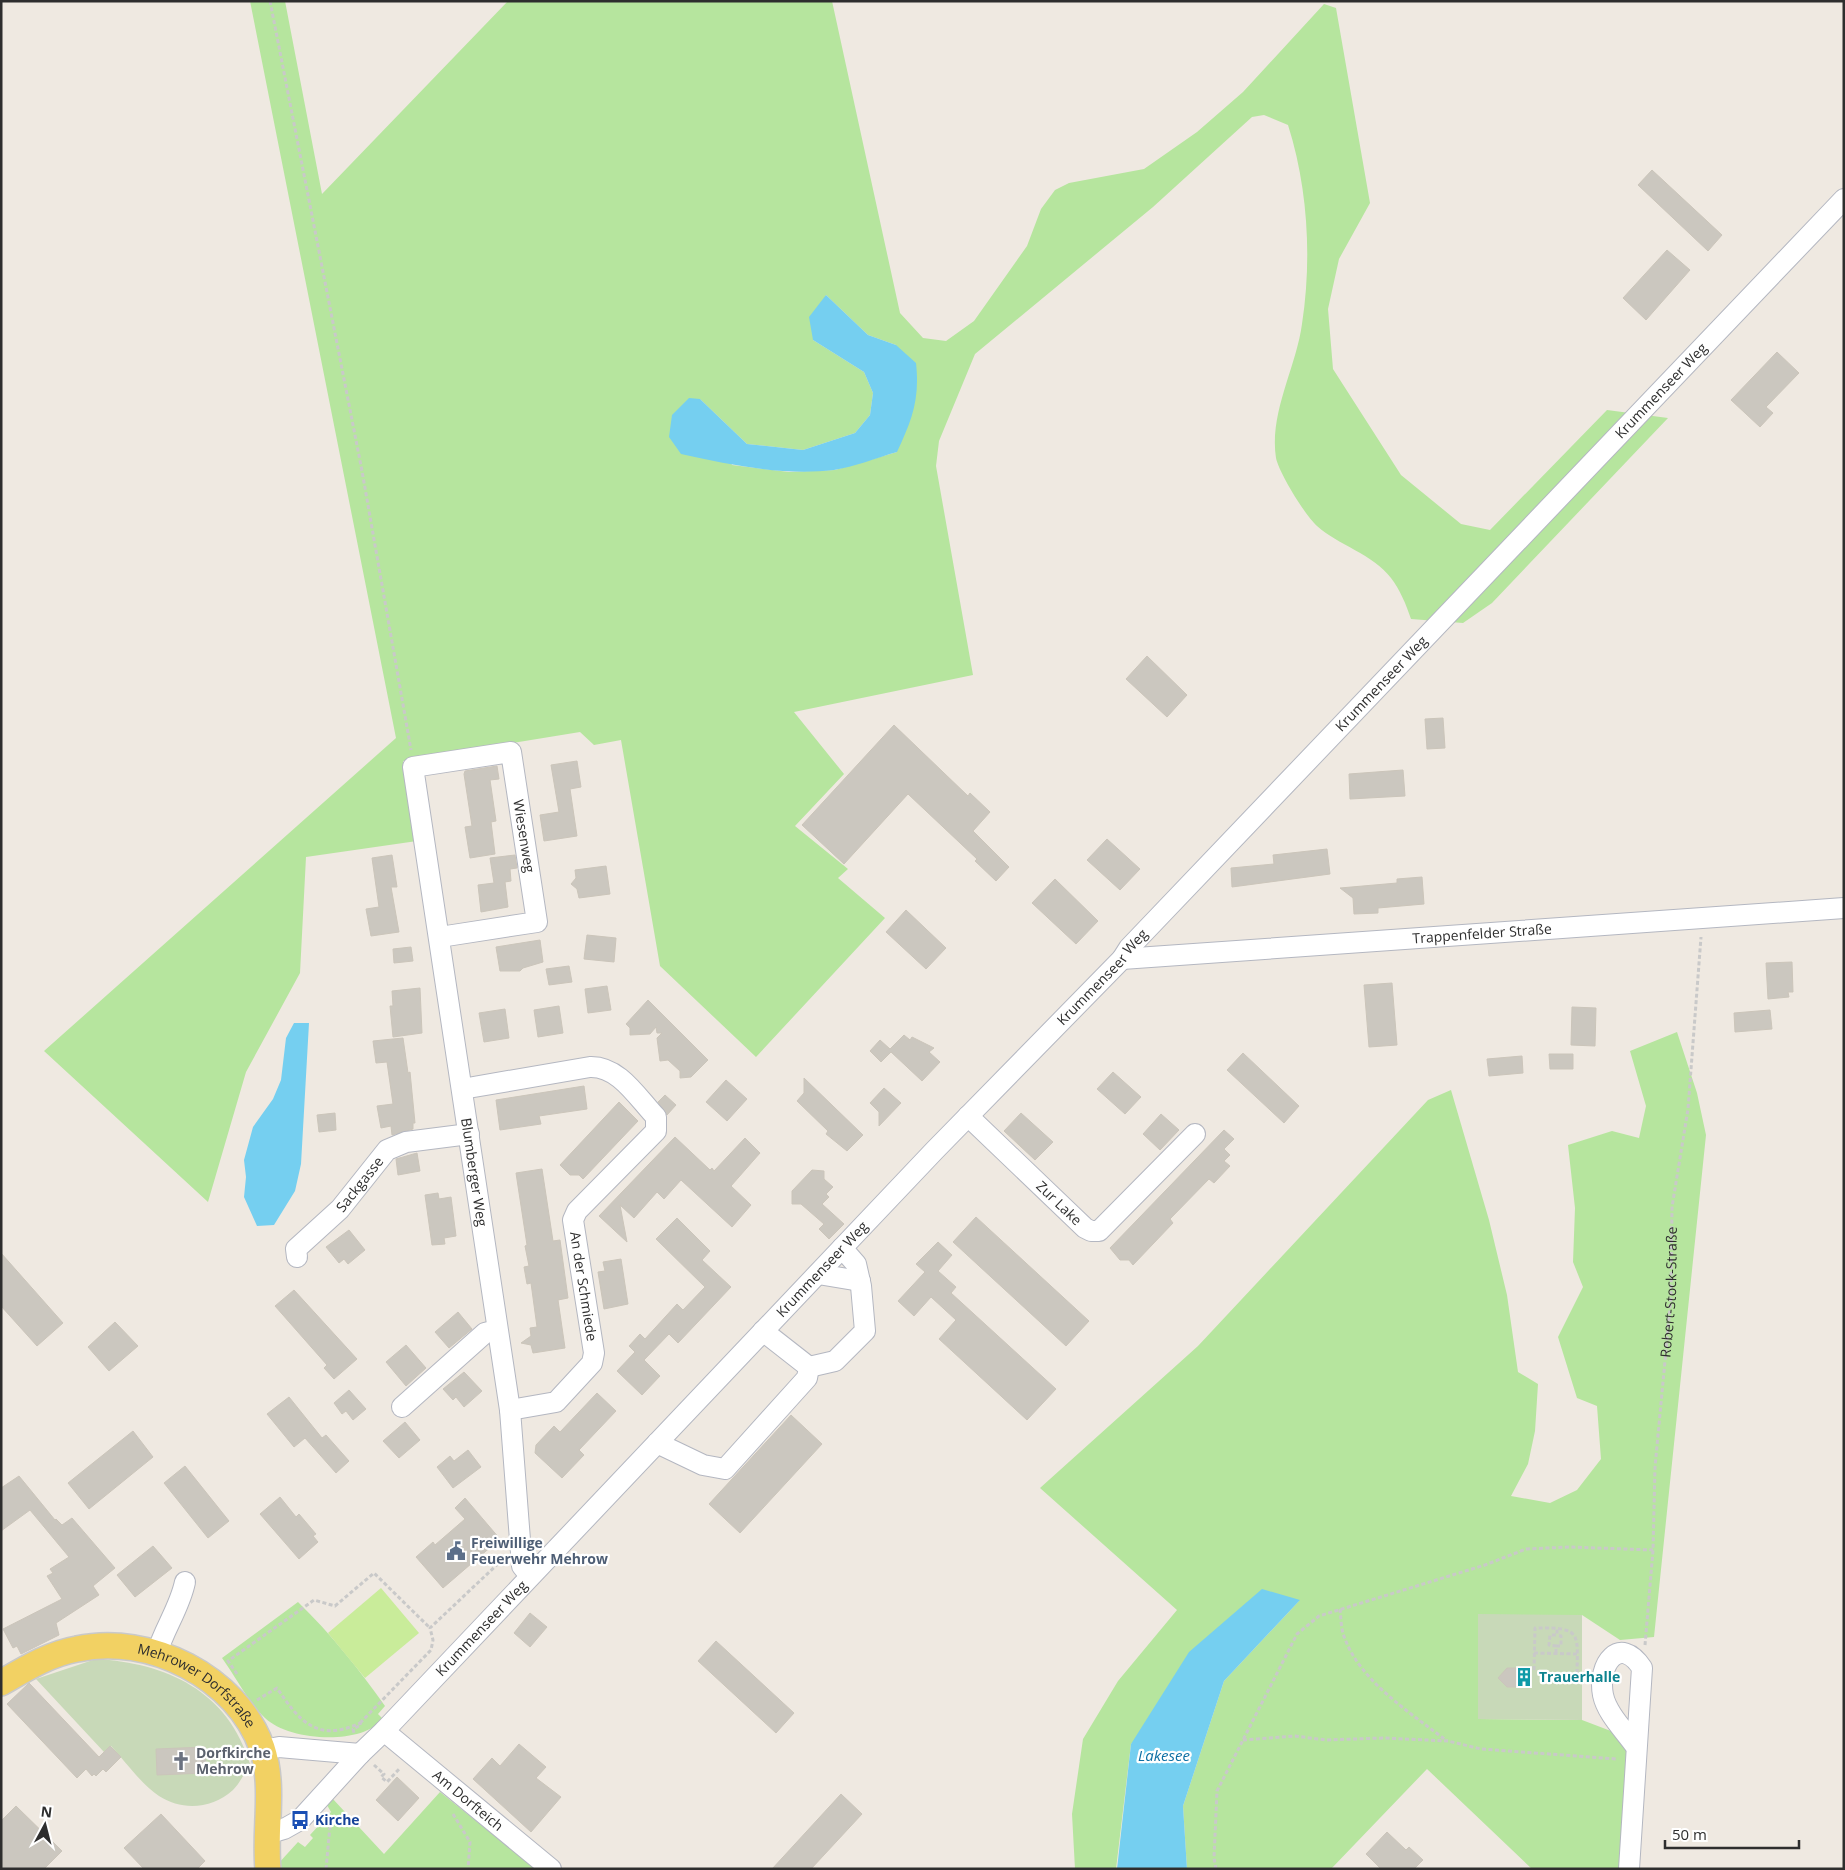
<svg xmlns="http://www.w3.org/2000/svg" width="1845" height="1870" font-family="'Open Sans',sans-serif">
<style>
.green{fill:#b6e59e;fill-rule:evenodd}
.cemetery{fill:#c8d9b8}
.pitch{fill:#c9ec9a}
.water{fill:#75cff0}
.building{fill:#cbc7bf;stroke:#cbc5ba}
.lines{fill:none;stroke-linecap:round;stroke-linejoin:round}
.minor-casing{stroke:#b4b7c1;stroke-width:22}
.major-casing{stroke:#c9c9c9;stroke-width:28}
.path{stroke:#c9c9c9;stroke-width:3;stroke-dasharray:4 2.5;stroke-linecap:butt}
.minor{stroke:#fff;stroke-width:20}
.major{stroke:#f2d163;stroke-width:25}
.labels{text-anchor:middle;stroke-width:4.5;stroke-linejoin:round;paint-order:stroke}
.street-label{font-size:14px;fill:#2e2e2e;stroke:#fff}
.service-label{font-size:14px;font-weight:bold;fill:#4e5e75;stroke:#fff;text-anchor:start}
.culture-label{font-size:14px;font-weight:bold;fill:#0d838f;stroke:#fff;text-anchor:start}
.worship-label{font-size:14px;font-weight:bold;fill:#5b616d;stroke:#fff;text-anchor:start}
.transit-label{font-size:14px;font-weight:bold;fill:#164399;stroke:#fff;text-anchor:start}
.water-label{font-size:15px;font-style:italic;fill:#0d6fa3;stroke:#fff}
</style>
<rect width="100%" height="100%" fill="#efe9e1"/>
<path class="green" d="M250 1H285L322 194 508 1H832L900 313 923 338 946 341 974 321 1027 246 1041 209 1055 190 1069 183 1144 169 1197 132 1243 92 1324 4 1336 8 1370 203 1339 259 1328 309 1333 369 1401 475 1461 524 1490 530 1607 410 1668 418 1492 603 1463 623 1411 619C1406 604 1400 590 1391 578 1373 554 1338 545 1317 526 1305 515 1279 473 1276 458 1269 413 1296 368 1302 324 1312 259 1308 188 1288 125L1264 115 1252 117 1153 207 975 354 939 441 936 466 973 675 794 712 844 774 795 826 848 869 838 878 885 918 756 1057 660 966 621 740 594 745 580 732 403 761 417 841 306 857 300 973 246 1072 208 1202 44 1051 396 738ZM826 295 868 335 896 345 897 452 835 470 789 472 732 465 700 399 747 444 803 450 855 433 870 415 873 393 864 372 813 340Z
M1677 1032 1697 1093 1706 1135 1654 1637 1620 1640 1582 1615H1478V1719L1582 1720 1645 1744 1637 1869H1532L1427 1769 1331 1869H1187L1183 1806 1224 1681 1300 1600 1131 1744 1116 1869H1075L1072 1814 1083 1739 1118 1681 1177 1610 1040 1488 1198 1346 1428 1100 1451 1090 1489 1220 1507 1295 1518 1372 1538 1384 1535 1431 1528 1464 1511 1496 1550 1503 1577 1490 1601 1459 1597 1406 1577 1398 1558 1337 1583 1287 1573 1262 1575 1208 1568 1145 1612 1131 1639 1138 1646 1106 1630 1051Z
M298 1602C331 1634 359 1669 385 1706L378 1714 383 1719C361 1746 289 1741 265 1718 249 1703 235 1676 222 1658Z
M440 1792 536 1869H277V1865L298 1842 305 1847 313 1838 310 1835 331 1812 327 1805 332 1798 384 1854Z"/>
<path class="cemetery" d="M1478 1614 1582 1615V1720L1478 1719Z
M96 1659C167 1663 228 1691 250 1764 245 1772 240 1783 233 1790 212 1809 182 1811 159 1796 142 1785 125 1761 111 1746L104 1752 36 1679Z"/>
<path class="pitch" d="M381 1588 419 1633 365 1678 328 1633Z"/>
<path class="water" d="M826 295 868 335 896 345 916 363C920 399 912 420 897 452 876 458 854 467 834 470 782 476 732 465 681 454L669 437 672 415 689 398 700 399 747 444 803 450 855 433 870 415 873 393 864 372 813 340 809 317Z
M294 1023H309L301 1164 295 1191 274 1225 257 1226 244 1197 246 1177 244 1160 253 1127 273 1099 281 1080 286 1038Z
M1262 1589 1300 1600 1224 1681 1183 1806 1187 1869H1117L1131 1744 1189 1652Z"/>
<path class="building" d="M1652 170 1722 235 1708 251 1638 185Z
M1667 250 1690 270 1646 320 1623 298Z
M1777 352 1799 373 1766 407 1773 413 1760 427 1731 400Z
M1147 656 1187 695 1167 717 1126 679Z
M1443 718 1445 748 1427 749 1425 719Z
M894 725 968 796 970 793 990 812 973 831 1009 867 996 881 975 861 977 859 908 794 844 864 802 825Z
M577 761 581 787 570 789 577 836 544 841 540 815 559 812 551 765Z
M497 766 499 779 490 780 496 821 491 822 495 854 470 858 465 827 472 826 464 774 465 771Z
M1403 770 1405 796 1350 799 1349 774Z
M1107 839 1140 869 1120 890 1087 860Z
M1327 849 1330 874 1232 887 1231 868 1274 864 1273 855Z
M392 855 397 887H391L399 932 371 936 366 909 379 907 372 858Z
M515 855 517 868 510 869 511 881 505 882 508 907 481 912 478 885 494 883 490 858Z
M606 866 610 894 579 898 577 889 571 884 576 878 575 870Z
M1422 877 1424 904 1378 908V913L1354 914 1353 898 1340 888 1397 883V879Z
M1055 879 1098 921 1076 944 1032 903Z
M906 910 946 948 926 969 886 932Z
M587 935 616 938 614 962 584 959Z
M540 940 543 962 523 968 520 971H500L496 947Z
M411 947 413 961 394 963 393 949Z
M1792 962 1793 992H1788L1789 997 1768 999 1766 963Z
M569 966 572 982 549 985 546 969Z
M1392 983 1397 1045 1369 1047 1364 985Z
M607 986 611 1010 588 1013 585 989Z
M420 988 422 1033 393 1037 390 1006H393L392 991Z
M648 1000 708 1060 691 1077 680 1078V1071L668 1060 660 1061 657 1038 662 1033H657L656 1027 650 1034 630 1035V1028L626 1024Z
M559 1006 563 1033 538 1037 534 1010Z
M1572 1007 1596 1008 1595 1046 1571 1045Z
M505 1009 509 1038 484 1042 479 1013Z
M1770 1010 1772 1029 1735 1032 1734 1013Z
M904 1035 910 1040 912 1037 934 1048 929 1052 940 1062 922 1081 891 1052 881 1062 870 1051 880 1040 890 1049Z
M403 1038 408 1073 410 1072 415 1123H413V1129L392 1135 391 1126 381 1128 377 1106 393 1104 387 1062 376 1063 373 1041Z
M1243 1053 1299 1106 1284 1123 1227 1070Z
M1549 1054H1573V1069H1550Z
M1522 1056 1523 1073 1489 1076 1487 1059Z
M1113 1072 1141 1097 1125 1114 1097 1089Z
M804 1078 863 1135 847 1151 826 1134 828 1131 797 1101 804 1093Z
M726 1080 747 1099 727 1121 706 1102Z
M584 1086 587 1109 539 1116 541 1124 500 1130 496 1100Z
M884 1088 901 1103 879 1126V1112L870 1103Z
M665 1095 676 1105 667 1115 658 1102Z
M619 1102 638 1121 583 1179 579 1175H570L560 1165Z
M335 1113 336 1130 319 1132 317 1115Z
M1021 1113 1053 1142 1035 1160 1004 1131Z
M1161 1114 1179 1130 1160 1150 1143 1134Z
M1224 1130 1234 1139 1224 1149 1230 1155 1224 1161 1230 1166 1214 1183 1209 1179 1170 1219 1173 1223 1133 1265 1129 1260H1120L1110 1248Z
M675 1137 710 1170 712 1168 714 1171 745 1138 760 1153 731 1186 751 1205 732 1227 681 1180 664 1199 657 1192 634 1218 620 1205 627 1242 599 1216Z
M417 1153 420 1171 398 1175 396 1159Z
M542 1169 553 1241 560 1240 568 1298 558 1300 565 1348 533 1353 531 1345 521 1343 531 1336 530 1328 537 1327 531 1283 527 1284 524 1267 529 1266 525 1246 527 1245 516 1173Z
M812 1170 824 1171V1179L833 1187 826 1194 829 1197 822 1204 844 1224 829 1239 819 1229 824 1224 801 1204H792V1191Z
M438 1193 439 1199 451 1197 456 1236 444 1238 445 1244 432 1245 425 1195Z
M976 1217 1089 1321 1066 1346 953 1242Z
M677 1218 710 1251 702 1260 731 1287 678 1343 669 1334 644 1360 660 1376 642 1395 617 1371 635 1352 629 1346 640 1334 645 1339 677 1304 683 1310 705 1287 656 1239Z
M349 1230 365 1250 348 1264 344 1259 339 1263 326 1247Z
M938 1242 952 1255 938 1271 956 1287 951 1293 1056 1389 1027 1420 939 1339 956 1320 931 1297 914 1316 898 1301 925 1272 916 1264Z
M1 1253 63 1323 37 1346 1 1306Z
M621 1259 628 1304 604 1309 598 1272 605 1271 603 1262Z
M294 1290 357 1359 334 1379 324 1368 327 1365 275 1306Z
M458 1312 472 1329 449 1348 435 1332Z
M115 1322 138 1346 109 1371 88 1347Z
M406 1345 426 1368 406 1386 386 1362Z
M464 1372 482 1391 464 1407 456 1397 453 1400 443 1389Z
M349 1390 366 1409 353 1420 346 1411 342 1414 334 1403Z
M597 1393 616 1411 579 1450 584 1455 562 1478 535 1453 536 1445 554 1426 560 1432Z
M289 1397 322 1438 326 1435 349 1461 336 1473 305 1438 294 1447 267 1414Z
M791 1415 822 1444 740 1533 709 1504Z
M405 1422 420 1440 399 1458 383 1441Z
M133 1431 153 1457 89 1509 68 1483Z
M468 1450 481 1467 453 1488 437 1467 450 1456 454 1461Z
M185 1466 229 1521 208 1538 164 1483Z
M19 1476 55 1520 56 1519 62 1525 72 1518 115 1568 93 1586 99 1595 56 1623 59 1635 21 1654 17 1646 13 1648 3 1629 62 1599 47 1576 53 1573 50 1569 69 1557 30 1510 1 1531V1488Z
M280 1497 296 1517 299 1514 316 1534 313 1536 318 1542 299 1559 260 1514Z
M465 1498 500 1539 443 1588 416 1557 433 1542 435 1545 465 1519 455 1508Z
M153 1546 172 1568 135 1597 117 1575Z
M530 1613 547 1627 530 1647 514 1633Z
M716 1641 794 1713 776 1733 698 1661Z
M1507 1668H1530V1687H1507L1498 1678Z
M29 1683 99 1757 110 1746 121 1757 106 1772 103 1769 96 1776 94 1774 92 1776 86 1769 77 1778 7 1704Z
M519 1744 546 1767 536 1778 561 1797 531 1832 473 1779 492 1758 500 1766Z
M205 1747 206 1773 157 1775 156 1749Z
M397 1777 419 1798 398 1821 376 1800Z
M841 1794 862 1814 811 1869H772Z
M16 1806 62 1851 44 1869H1V1821Z
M161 1814 205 1861 197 1869H144L124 1848Z
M1387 1832 1406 1850 1409 1847 1423 1860 1414 1869H1381L1366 1854Z"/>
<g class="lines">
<g class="minor-casing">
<g id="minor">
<path id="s2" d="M440 937 537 922 511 752 413 767 510 1410 522 1566 530 1576"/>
<path id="s3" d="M1122 959 1844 908"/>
<path id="s4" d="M462 1089 590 1067C619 1066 637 1097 656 1117V1131L577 1211 573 1220 594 1353 592 1363 556 1402 510 1410"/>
<path id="s5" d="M968 1116 1085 1228 1091 1231H1099L1195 1134"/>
<path id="s6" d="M297 1257 296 1249 340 1209 387 1150 406 1142 469 1134"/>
<path d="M818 1274 860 1281"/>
<path d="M809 1367 835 1361 865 1331 861 1286 856 1264 842 1248"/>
<path d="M402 1407 485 1333 497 1330"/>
<path d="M657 1443 703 1465 725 1469 807 1378 809 1367 763 1331"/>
<path d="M157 1653C164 1629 180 1607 185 1582"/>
<path id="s7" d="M384 1731 551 1869"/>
<path d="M262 1750 279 1747 360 1754"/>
<path id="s8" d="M267 1834 284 1829 300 1820 360 1754 384 1731 935 1150 1122 959 1129 948 1844 199"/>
<path d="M1629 1869 1642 1668C1620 1634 1597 1664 1603 1695 1607 1714 1625 1731 1636 1747"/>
</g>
</g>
<g class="major-casing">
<g id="major">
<path id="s9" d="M1 1683C25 1669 49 1654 77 1649 149 1633 237 1677 262 1748 275 1787 264 1829 268 1869"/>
</g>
</g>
<g class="path">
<path d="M270 1 362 471 411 750"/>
<path d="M1340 1609C1341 1619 1341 1630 1345 1639 1361 1682 1412 1714 1447 1741"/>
<path id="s1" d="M1645 1645 1653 1550 1655 1467 1671 1297 1672 1207 1688 1109 1701 937"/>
<path d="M1556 1646H1561V1636L1557 1635"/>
<path d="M1534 1653 1577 1654"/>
<path d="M1556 1653V1646L1549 1645 1550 1635H1557V1628"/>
<path d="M1534 1670 1535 1628C1584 1627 1577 1634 1577 1678"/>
<path d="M237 1674 228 1661 314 1600 335 1606 374 1573 430 1628"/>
<path d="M257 1700 277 1688C299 1721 317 1743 360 1723L361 1725 353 1729 354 1733 356 1732"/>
<path d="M360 1723 431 1650 433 1640 430 1628 503 1559"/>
<path d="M1243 1740 1295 1736 1326 1740 1383 1738 1448 1741 1481 1749 1617 1759"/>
<path d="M374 1765 384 1774 381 1777 387 1782 400 1768"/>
<path d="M453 1814 470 1842 468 1869"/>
<path d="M326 1869 331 1815"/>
<path d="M1216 1869 1214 1858 1217 1791 1297 1634 1319 1616 1485 1565 1526 1549 1570 1547 1653 1550"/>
</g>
<use href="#minor" class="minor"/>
<use href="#major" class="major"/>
</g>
<defs>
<g id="civic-bare" transform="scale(1.5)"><path d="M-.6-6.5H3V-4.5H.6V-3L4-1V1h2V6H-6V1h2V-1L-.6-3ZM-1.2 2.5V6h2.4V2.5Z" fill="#5c6f8a" stroke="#fff" stroke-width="2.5" paint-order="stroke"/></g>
<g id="building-bare" transform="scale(1.5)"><path d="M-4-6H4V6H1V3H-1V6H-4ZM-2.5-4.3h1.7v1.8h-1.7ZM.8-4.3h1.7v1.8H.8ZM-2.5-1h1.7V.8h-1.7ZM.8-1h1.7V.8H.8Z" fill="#0f9aa8" stroke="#fff" stroke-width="2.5" paint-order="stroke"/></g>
<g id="church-bare" transform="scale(1.5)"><path d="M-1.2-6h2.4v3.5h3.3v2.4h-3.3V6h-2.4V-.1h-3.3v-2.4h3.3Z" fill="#6b7280" stroke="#fff" stroke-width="2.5" paint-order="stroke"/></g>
<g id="bus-bare" transform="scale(1.5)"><path d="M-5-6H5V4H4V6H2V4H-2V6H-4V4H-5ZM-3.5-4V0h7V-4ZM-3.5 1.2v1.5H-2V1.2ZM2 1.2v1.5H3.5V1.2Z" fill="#1a4fb4" stroke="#fff" stroke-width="2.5" paint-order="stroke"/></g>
</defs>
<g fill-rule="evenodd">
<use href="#civic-bare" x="456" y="1551"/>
<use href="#building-bare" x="1524" y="1677"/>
<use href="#church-bare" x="181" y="1761"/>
<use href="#bus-bare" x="300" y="1820"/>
</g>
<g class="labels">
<g class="street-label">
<text dy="5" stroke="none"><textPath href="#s8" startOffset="2010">Krummenseer Weg</textPath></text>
<text dy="5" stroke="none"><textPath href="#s8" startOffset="1605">Krummenseer Weg</textPath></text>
<text transform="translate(524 836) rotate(81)" y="5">Wiesenweg</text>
<text dy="5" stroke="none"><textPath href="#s3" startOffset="361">Trappenfelder Straße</textPath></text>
<text dy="5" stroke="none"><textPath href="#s8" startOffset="1200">Krummenseer Weg</textPath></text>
<text dy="5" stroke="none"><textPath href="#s2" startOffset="779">Blumberger Weg</textPath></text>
<text dy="5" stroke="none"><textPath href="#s6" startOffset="99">Sackgasse</textPath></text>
<text dy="5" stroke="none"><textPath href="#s5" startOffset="126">Zur Lake</textPath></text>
<text dy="5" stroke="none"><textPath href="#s8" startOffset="795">Krummenseer Weg</textPath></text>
<text dy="5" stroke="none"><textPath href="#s4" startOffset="419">An der Schmiede</textPath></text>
<text dy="5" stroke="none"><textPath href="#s1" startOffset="354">Robert-Stock-Straße</textPath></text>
<text dy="5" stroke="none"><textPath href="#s8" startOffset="300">Krummenseer Weg</textPath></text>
<text dy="5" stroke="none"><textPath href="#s9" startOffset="216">Mehrower Dorfstraße</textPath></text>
<text dy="5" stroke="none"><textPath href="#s7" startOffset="109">Am Dorfteich</textPath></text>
</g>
<g class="service-label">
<text x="471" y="1548">Freiwillige<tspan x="471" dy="16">Feuerwehr Mehrow</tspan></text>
</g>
<g class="culture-label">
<text x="1539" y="1682">Trauerhalle</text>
</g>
<g class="worship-label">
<text x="196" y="1758">Dorfkirche<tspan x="196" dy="16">Mehrow</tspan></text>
</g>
<g class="transit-label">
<text x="315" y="1825">Kirche</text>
</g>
<g class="water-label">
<text x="1164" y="1761">Lakesee</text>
</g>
</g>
<rect width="1845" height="1870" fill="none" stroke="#2e2e2e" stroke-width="5"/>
<g transform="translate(45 1825) rotate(7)" stroke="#ffffff" stroke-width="4" paint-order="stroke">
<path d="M0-4L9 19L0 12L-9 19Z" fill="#2e2e2e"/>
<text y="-8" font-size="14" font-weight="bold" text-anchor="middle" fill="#2e2e2e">N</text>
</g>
<path d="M1665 1840v8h134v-8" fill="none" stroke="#2e2e2e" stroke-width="2.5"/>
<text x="1672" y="1840" font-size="15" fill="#2e2e2e" stroke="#ffffff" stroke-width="4" paint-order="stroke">50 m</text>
</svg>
